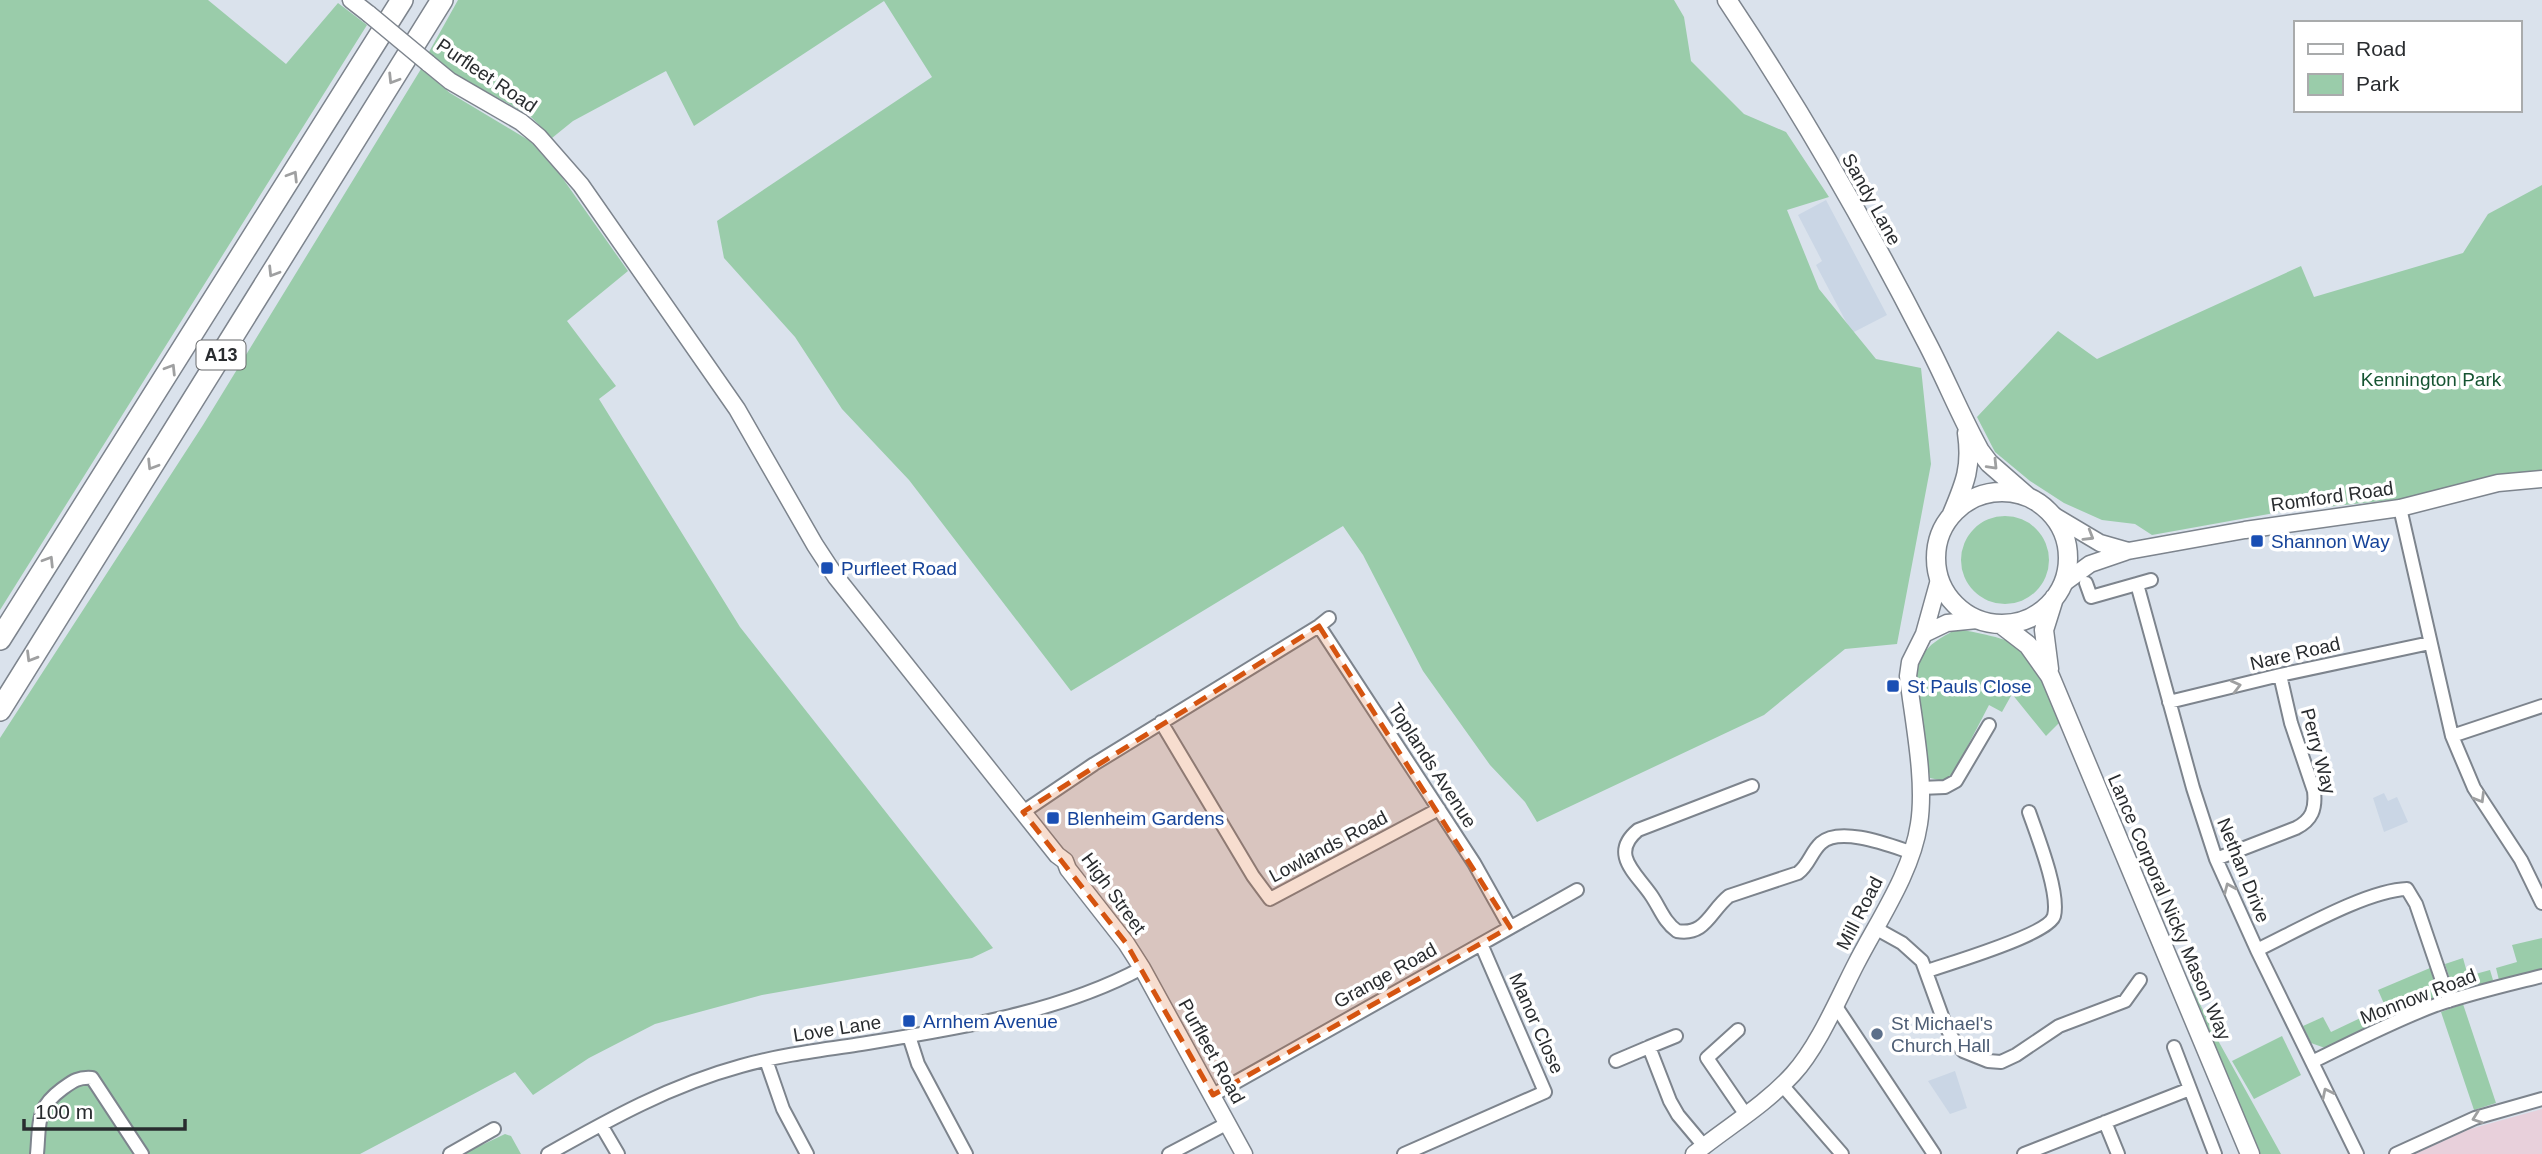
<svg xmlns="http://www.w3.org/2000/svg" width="2542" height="1154" font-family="Arial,sans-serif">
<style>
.built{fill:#cad6e5}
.education{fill:#e8d0db}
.green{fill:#9accaa}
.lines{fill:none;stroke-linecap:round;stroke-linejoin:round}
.minor-casing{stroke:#7d848d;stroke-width:16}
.tertiary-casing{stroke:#7d848d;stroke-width:19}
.secondary-casing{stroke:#7d848d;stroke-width:21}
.trunk-casing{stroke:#7d848d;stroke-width:24}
.minor{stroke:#fff;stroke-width:12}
.tertiary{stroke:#fff;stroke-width:16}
.secondary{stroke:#fff;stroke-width:18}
.trunk{stroke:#fff;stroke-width:21}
.tertiary-bridge-casing{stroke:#7d848d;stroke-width:19;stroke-linecap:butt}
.tertiary-bridge{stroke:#fff;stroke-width:16}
.oneway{stroke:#9fa0a1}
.marked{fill:#d55410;fill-opacity:0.2;stroke:#d55410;stroke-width:5;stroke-dasharray:14 9;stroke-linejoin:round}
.transit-dot{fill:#1a4fb4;stroke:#fff;stroke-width:2.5}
.service-dot{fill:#5c6f8a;stroke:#fff;stroke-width:2.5}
.labels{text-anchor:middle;stroke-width:7;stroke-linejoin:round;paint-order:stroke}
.shield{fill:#fff;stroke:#696b6d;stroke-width:2}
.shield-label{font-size:18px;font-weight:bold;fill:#292c2f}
.street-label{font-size:19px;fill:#292c2f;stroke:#fff}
.park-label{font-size:19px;fill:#165432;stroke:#fff}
.transit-label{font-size:19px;fill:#164399;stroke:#fff;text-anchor:start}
.service-label{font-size:19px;fill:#4e5e75;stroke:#fff;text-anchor:start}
</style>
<rect width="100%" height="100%" fill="#dae2ec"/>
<path class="built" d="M1826 200 1887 315 1852 333 1816 265 1822 261 1798 215Z
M2384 793 2388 801 2397 797 2408 822 2384 832 2373 798Z
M1955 1071 1967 1108 1950 1114 1928 1081Z"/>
<path class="education" d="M2542 1109V1154H2415L2470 1129Z"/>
<path class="green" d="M0 0H208L286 64 338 3 367 25 0 610Z
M458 0H1674L1684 17 1691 61 1744 114 1786 132 1829 197 1787 210 1819 289 1876 359 1921 368 1931 464 1897 644 1845 649 1764 715 1537 822 1525 802 1490 765 1423 671 1363 555 1343 526 1071 691 909 480 842 409 795 337 724 258 717 221 932 77 884 1 694 126 666 71 573 121 552 138 529 115 456 75 429 52Z
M421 69 450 93 530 141 561 176 628 271 567 321 616 386 599 399 740 627 993 948 972 958 762 995 655 1024 589 1058 533 1095 515 1072 360 1154H0V738L203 425Z
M2542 185V472H2529L2400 499 2280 512 2152 535 2135 524 2102 520 2064 503 2030 481 1995 452 1977 417 2058 331 2097 359 2301 266 2314 297 2463 253 2488 214Z
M1961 560a44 44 0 1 1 88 0a44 44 0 1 1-88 0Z
M1957 629C1973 632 2010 638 2021 648 2037 662 2052 700 2062 720L2046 736 2012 694 2002 712 1989 705 1951 778 1944 781 1930 778C1927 756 1913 681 1918 664 1924 646 1942 637 1957 629Z
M2542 938V972L2499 980 2496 968 2517 962 2512 945Z
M2463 958 2468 976 2490 970 2493 980 2489 985 2461 992 2453 989 2445 964Z
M2430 968 2438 993 2432 1002 2387 1021 2383 1020 2379 1009 2385 1006 2378 990Z
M2187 977 2215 1035 2281 1154H2259Z
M2463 1004 2496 1103 2474 1110 2441 1012Z
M2373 1012 2378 1023 2377 1026 2330 1049 2328 1046 2325 1048 2311 1043 2303 1026 2323 1017 2331 1032Z
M2282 1036 2301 1075 2254 1099 2232 1061Z
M505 1134 511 1136 521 1154H463Z"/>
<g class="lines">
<g class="minor-casing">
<path id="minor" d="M2400 508 2452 736 2474 788 2521 860 2542 903
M2151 580 2137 584 2193 788 2216 859 2257 950 2357 1154
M2086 583 2091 597 2137 584
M1319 626 1474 863 1510 927
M2169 702 2280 675 2430 643
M1161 722 1253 876 1270 899 1439 809
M2452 736 2542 706
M1752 786 1638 830C1609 854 1636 873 1651 895 1660 908 1664 922 1677 931 1706 936 1710 911 1729 896L1798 873C1809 865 1811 852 1821 843 1840 826 1889 845 1910 852
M1920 788 1945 787 1956 781 1989 725
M1023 812 1094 764 1319 626 1329 618
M2216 859 2296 828C2312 820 2316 809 2314 791L2291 723 2280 675
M1875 928 1902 943 1922 961 1946 1027 1953 1039 1963 1051 1988 1061 2001 1062 2016 1055 2059 1026 2125 1001 2140 980
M2257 950C2295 932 2367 890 2407 889L2416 904 2449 1001
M1927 971C1948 964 2049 934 2054 916 2060 893 2037 835 2029 812
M1835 1005 1934 1154
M1738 1030 1707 1058 1746 1115
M909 1036 918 1064 966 1154
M1649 1047 1676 1036
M2174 1047 2215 1154
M766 1060 783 1109 807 1154
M1616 1061 1649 1047 1670 1101 1678 1115 1704 1146
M2312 1062C2353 1042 2393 1021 2436 1005 2471 993 2506 985 2542 976
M1782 1085 1842 1154
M1213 1095 1577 890
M2105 1122 2118 1154
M601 1125 618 1154
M37 1154C40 1123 35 1109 62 1089 73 1081 78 1077 92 1078L142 1154
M450 1154 494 1129
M548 1154C610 1119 671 1085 741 1066 780 1055 821 1050 861 1044 954 1029 1059 1013 1142 968
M1169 1154 1228 1123
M1404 1154 1545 1092 1481 944
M2024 1154 2190 1089
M2396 1154 2475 1118 2542 1099"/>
</g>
<g class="tertiary-casing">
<path id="tertiary" d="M351 0 369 14
M428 63 450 81 521 122 539 137 581 185 737 409 815 545 836 577 1057 855 1065 861 1068 869 1126 943 1142 968 1244 1154
M2053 515 2100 543 2128 551
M2064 583 2090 564 2128 551 2245 530 2400 508 2498 483 2542 479
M1924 634 1947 623 1977 620
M1694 1154C1727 1127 1764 1106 1793 1074 1818 1047 1839 997 1856 964 1878 921 1912 872 1919 824 1926 780 1913 720 1908 676L1910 662 1924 634 1939 580"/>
</g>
<g class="secondary-casing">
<path id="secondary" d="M1727 0C1800 109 1866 224 1926 341 1945 377 1960 415 1980 451L1989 463 2028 497
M1936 558a66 66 0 1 1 132 0a66 66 0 1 1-132 0Z
M1952 514C1965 483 1972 467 1967 433
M2002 625 2028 645 2050 676 2250 1154
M2049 669 2044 630 2054 598"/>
</g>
<g class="trunk-casing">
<path id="trunk" d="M0 639 402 0
M0 710 442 0"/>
</g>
<use href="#minor" class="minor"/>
<use href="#tertiary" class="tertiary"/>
<use href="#secondary" class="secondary"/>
<use href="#trunk" class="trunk"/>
<g class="tertiary-bridge-casing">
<path id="tertiary-bridge" d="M369 14 428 63"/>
</g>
<use href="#tertiary-bridge" class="tertiary-bridge"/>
</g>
<defs><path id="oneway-chevron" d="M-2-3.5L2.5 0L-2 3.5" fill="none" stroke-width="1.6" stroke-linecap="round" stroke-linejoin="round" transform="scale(1.75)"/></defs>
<g class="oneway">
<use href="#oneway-chevron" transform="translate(393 79) rotate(122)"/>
<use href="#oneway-chevron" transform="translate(293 176) rotate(-58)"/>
<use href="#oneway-chevron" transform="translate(273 272) rotate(122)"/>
<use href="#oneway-chevron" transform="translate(171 369) rotate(-58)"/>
<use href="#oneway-chevron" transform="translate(152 465) rotate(122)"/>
<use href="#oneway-chevron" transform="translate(1993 465) rotate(46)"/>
<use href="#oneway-chevron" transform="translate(2089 536) rotate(31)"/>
<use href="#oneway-chevron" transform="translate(49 561) rotate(-58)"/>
<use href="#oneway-chevron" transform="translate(31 657) rotate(121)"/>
<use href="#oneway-chevron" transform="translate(2236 686) rotate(-14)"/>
<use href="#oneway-chevron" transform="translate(2480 798) rotate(59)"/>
<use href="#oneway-chevron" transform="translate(2229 888) rotate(-113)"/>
<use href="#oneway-chevron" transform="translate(2327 1093) rotate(-116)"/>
<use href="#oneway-chevron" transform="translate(2477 1118) rotate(160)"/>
</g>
<path class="marked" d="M1319 626 1510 927 1213 1095 1126 943 1023 812Z"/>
<g class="transit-dot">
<rect x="2250" y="534" width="14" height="14" rx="3.5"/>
<rect x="820" y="561" width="14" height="14" rx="3.5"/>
<rect x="1886" y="679" width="14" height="14" rx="3.5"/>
<rect x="1046" y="811" width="14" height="14" rx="3.5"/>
<rect x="902" y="1014" width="14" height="14" rx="3.5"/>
</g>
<circle class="service-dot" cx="1877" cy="1034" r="7"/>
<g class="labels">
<rect class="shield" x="196.5" y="340.5" width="49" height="29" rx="5"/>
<g class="shield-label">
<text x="221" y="361">A13</text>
</g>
<g class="street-label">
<text transform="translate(487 75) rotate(34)" y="7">Purfleet Road</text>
<text transform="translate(1872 199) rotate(61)" y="7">Sandy Lane</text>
<text transform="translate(2332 496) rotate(-8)" y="7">Romford Road</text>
<text transform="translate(2295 653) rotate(-13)" y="7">Nare Road</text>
<text transform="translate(2319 751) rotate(75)" y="7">Perry Way</text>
<text transform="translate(1433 765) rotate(57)" y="7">Toplands Avenue</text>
<text transform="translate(1328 846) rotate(-28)" y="7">Lowlands Road</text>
<text transform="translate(2244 870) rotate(68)" y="7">Nethan Drive</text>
<text transform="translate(1114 893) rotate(54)" y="7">High Street</text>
<text transform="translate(2170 907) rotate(67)" y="7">Lance Corporal Nicky Mason Way</text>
<text transform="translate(1859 913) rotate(-63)" y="7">Mill Road</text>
<text transform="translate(1385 975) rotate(-29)" y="7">Grange Road</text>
<text transform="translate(2418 996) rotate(-21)" y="7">Monnow Road</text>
<text transform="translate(1537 1023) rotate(66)" y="7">Manor Close</text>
<text transform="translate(837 1028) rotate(-9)" y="7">Love Lane</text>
<text transform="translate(1212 1051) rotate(61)" y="7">Purfleet Road</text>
</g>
<g class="park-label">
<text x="2431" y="386">Kennington Park</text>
</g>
<g class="transit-label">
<text x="2271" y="548">Shannon Way</text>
<text x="841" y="575">Purfleet Road</text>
<text x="1907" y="693">St Pauls Close</text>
<text x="1067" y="825">Blenheim Gardens</text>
<text x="923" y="1028">Arnhem Avenue</text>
</g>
<g class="service-label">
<text x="1891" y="1030">St Michael's<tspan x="1891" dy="22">Church Hall</tspan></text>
</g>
</g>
<rect x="2294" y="21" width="228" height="91" fill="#ffffff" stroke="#a9abac" stroke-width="2"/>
<rect x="2308" y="44" width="35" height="10" fill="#ffffff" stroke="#a9abac" stroke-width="2"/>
<text x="2356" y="56" font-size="21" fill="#292c2f">Road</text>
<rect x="2308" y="74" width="35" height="21" fill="#9accaa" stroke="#a9abac" stroke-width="2"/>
<text x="2356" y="91" font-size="21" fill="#292c2f">Park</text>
<path d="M24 1119v10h161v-10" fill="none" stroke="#292c2f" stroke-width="3.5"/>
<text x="35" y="1119" font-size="21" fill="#292c2f" stroke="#ffffff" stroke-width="5" paint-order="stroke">100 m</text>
</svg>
